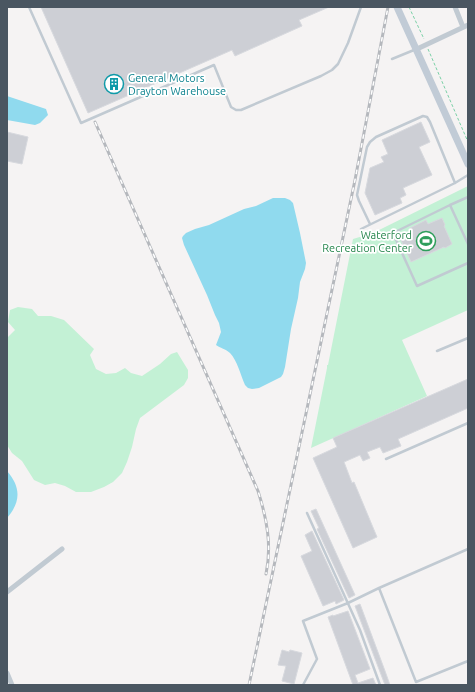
<svg xmlns="http://www.w3.org/2000/svg" width="475" height="692" font-family="Ubuntu,sans-serif">
<style>
.green{fill:#c3f1d5}
.water{fill:#90daee}
.building{fill:#cdcfd5;stroke:#d7d9de}
.lines{fill:none;stroke-linecap:round;stroke-linejoin:round}
.path{stroke:#7ad0a6;stroke-width:1;stroke-dasharray:3 2;stroke-linecap:butt}
.service{stroke:#c1cad2;stroke-width:2.5}
.minor{stroke:#c1cad2;stroke-width:5}
.secondary{stroke:#c1cbd6;stroke-width:7}
.rail-casing{stroke:#b5b8bd;stroke-width:3}
.rail{stroke:#fff;stroke-width:1.5;stroke-dasharray:4.5;stroke-linecap:butt}
.labels{text-anchor:middle;stroke-width:3.5;stroke-linejoin:round;paint-order:stroke}
.culture-label{font-size:11px;fill:#0d838f;stroke:#fff;text-anchor:start}
.leisure-label{font-size:11px;fill:#27864d;stroke:#fff;text-anchor:end}
</style>
<rect width="100%" height="100%" fill="#f5f3f3"/>
<path class="green" d="M468 186V310L402 340 427 396 311 448 327 368V365H328L353 239 373 233Z
M18 307 32 309 38 316H51L64 320 94 349 90 355 96 369 106 374 116 373 125 368 131 373 142 376 160 364 171 354 177 352 188 370V378L184 385 140 418 136 429 132 447 127 462 122 473 113 482 104 487 91 492H76L65 486 55 483 45 485 34 480 22 461 12 453 7 445V338L15 330 8 322 10 310Z"/>
<path class="water" d="M7 96 46 109 48 115 40 123 35 125 7 120Z
M273 198H285L290 200 293 203 300 233 306 263 305 269 300 282 298 298 291 329 285 367 283 374 281 377 259 388 252 389 248 388 245 385C241 376 237 360 230 353 226 349 220 348 216 345L221 332 219 323 215 315 207 295 184 245 182 238 183 236 186 233 195 229 209 225 244 209 256 206Z
M7 471C21 487 21 502 7 518Z"/>
<path class="building" d="M41 7H329L299 20 302 26 235 56 232 50 88 113Z
M421 122 430 142 419 147 432 175 403 188 406 195 400 198 402 203 375 215 365 193 370 168 384 162 381 157 388 154 382 140 410 127Z
M7 132 28 137 22 164 7 161Z
M442 218 445 225 444 226 452 244 445 248 444 247 411 262 400 238 412 233 410 228 426 220 428 224Z
M468 379V408L398 439 401 446 383 453 380 447 367 452 370 458 363 461 360 455 344 462 352 483 354 482 377 537 353 548 313 458 337 447 333 438Z
M316 509 355 595 349 598 317 529 319 528 311 511Z
M312 531 344 600 336 604 335 601 323 606 301 556 312 551 305 535Z
M360 604 385 671 390 685H385L355 606Z
M348 611 370 669 355 675 358 683 373 678 376 685H353L328 617 333 615V616Z
M282 650 289 652 290 650 302 653 294 684 282 681 286 666 278 665Z"/>
<g class="lines">
<path class="path" d="M409 7 424 39
M428 49 468 142"/>
<path class="service" d="M29 7 81 123 214 65 231 107 236 110H241L321 76 332 70 338 64 348 43 361 7
M392 59 414 50
M468 197 450 205 468 244
M450 205 393 233 417 286 468 263
M370 224 359 201 357 195 367 147 370 142 376 137 423 116 427 117 430 122 455 183
M361 229 455 183 468 175
M437 351 468 338
M386 459 468 423
M307 513 360 630 380 685
M468 549 379 588 416 682 468 661
M303 685 317 659 303 621 348 603 379 588"/>
<path class="minor" d="M455 7 463 27
M417 49 468 25
M7 592 62 549
M7 673 12 685"/>
<path class="secondary" d="M397 7 468 164"/>
<g class="rail-casing">
<path id="rail" d="M95 122 258 491C267 519 272 546 266 574
M249 685 355 180 388 7"/>
</g>
<use href="#rail" class="rail"/>
</g>
<defs>
<g id="building-ring" transform="scale(1)"><circle r="9.5" fill="#fff" stroke="#0f9aa8" stroke-width="1.5"/><path d="M-4-6H4V6H1V3H-1V6H-4ZM-2.5-4.3h1.7v1.8h-1.7ZM.8-4.3h1.7v1.8H.8ZM-2.5-1h1.7V.8h-1.7ZM.8-1h1.7V.8H.8Z" fill="#0f9aa8"/></g>
<g id="stadium-ring" transform="scale(1)"><circle r="9.5" fill="#fff" stroke="#2e9e5b" stroke-width="1.5"/><path d="M0-5a6.5 5 0 1 0 0 10a6.5 5 0 1 0 0-10ZM-3.5-1.8h7v3.6h-7Z" fill="#2e9e5b"/></g>
</defs>
<g fill-rule="evenodd">
<use href="#building-ring" x="114" y="84"/>
<use href="#stadium-ring" x="426" y="241"/>
</g>
<g class="labels">
<g class="culture-label">
<text x="128" y="82">General Motors<tspan x="128" dy="13">Drayton Warehouse</tspan></text>
</g>
<g class="leisure-label">
<text x="412" y="239">Waterford<tspan x="412" dy="13">Recreation Center</tspan></text>
</g>
</g>
<rect width="475" height="692" fill="none" stroke="#4a5661" stroke-width="16"/>
</svg>
